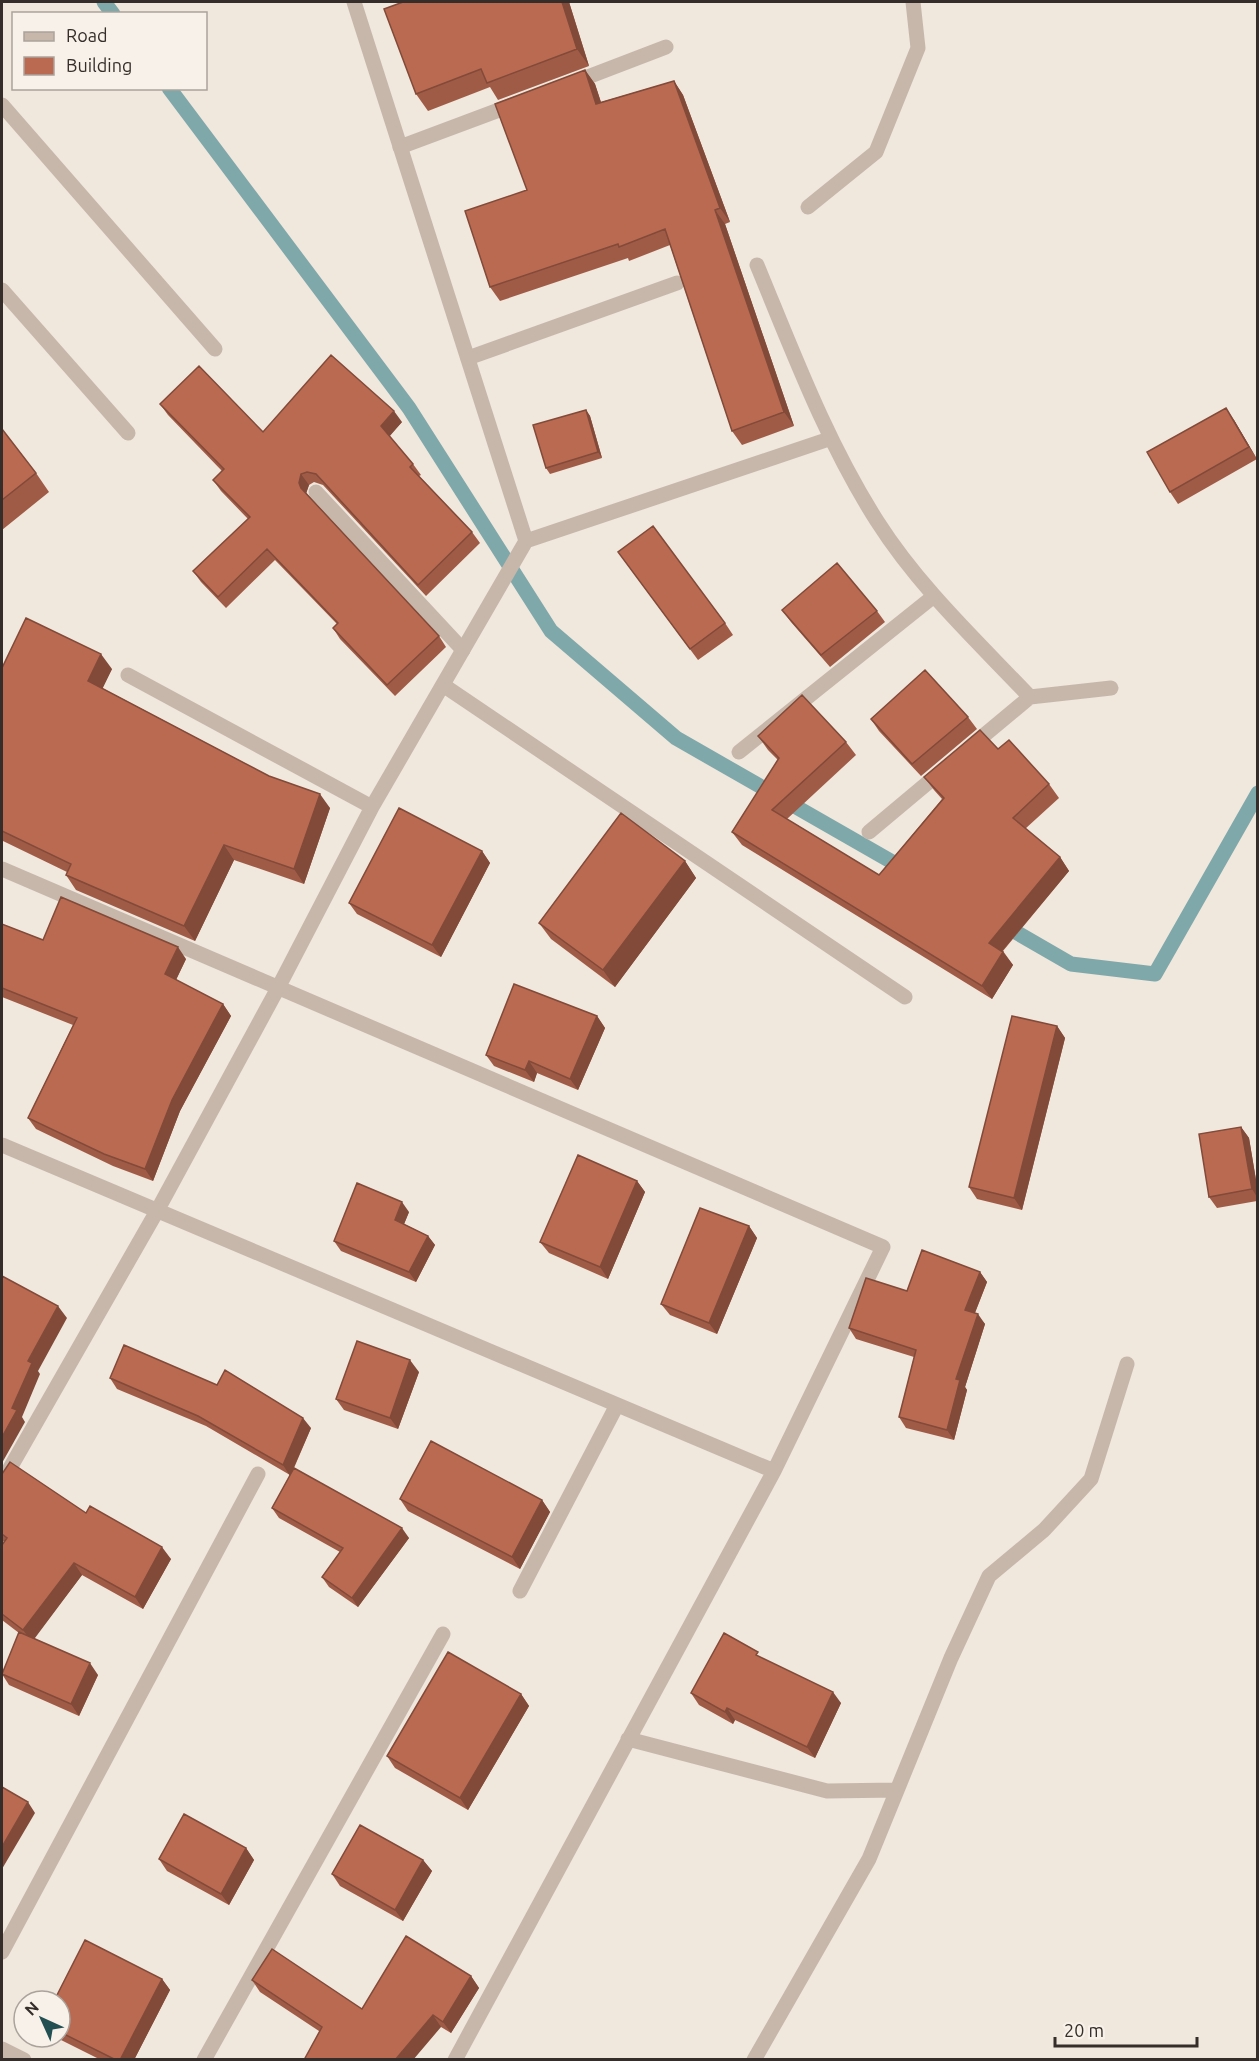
<svg xmlns="http://www.w3.org/2000/svg" width="1259" height="2061" font-family="Ubuntu,sans-serif">
<style>
.lines{fill:none;stroke-linecap:round;stroke-linejoin:round}
.stream{stroke:#7fa8aa;stroke-width:15}
.service{stroke:#c7b7aa;stroke-width:15}
.minor{stroke:#c7b7aa;stroke-width:15}
.wall{fill:#a05b46}
.shaded-wall{fill:#824a39}
.building{fill:#ba6a51;stroke:#824a39;stroke-width:1.5}
</style>
<rect width="100%" height="100%" fill="#f0e7dd"/>
<g class="lines">
<path class="stream" d="M104 2 113 14
M169 88 409 408 551 631 676 738 908 871
M1000 923 1071 964 1155 974 1258 793"/>
<path class="service" d="M572 83 666 47
M2 105 215 349
M400 147 515 104
M808 207 876 152 918 48 913 2
M2 290 128 433
M468 358 677 283
M316 492 463 650"/>
<path class="minor" d="M354 2 526 541
M757 265C793 352 826 441 877 521 919 587 977 641 1030 697L1111 688
M128 675 372 807
M443 685 905 997
M970 747 1030 697
M739 752 934 596
M869 832 943 770
M2 869 883 1247 774 1471 455 2060
M2 1145 774 1471
M2 1482 157 1211 278 988 372 807 526 541 829 439
M520 1591 617 1405
M628 1739 827 1791 897 1790
M2 1952 258 1474
M2 2049 24 2060
M204 2060 443 1634
M754 2060 869 1859 951 1658 989 1576 1044 1530 1091 1479 1127 1364"/>
</g>
<path class="wall" d="M403 2H569L589 66 498 100 490 87 428 111 416 94Z
M585 70 595 84 601 102 674 81 683 95 730 222 725 224 794 426 742 445 732 431 670 245 629 261 628 258 500 301 490 287 527 190Z
M160 404 263 432 402 422 389 436 413 464 421 475 419 476 472 532 480 543 426 596 323 485 314 482 309 485 306 493 439 636 446 647 395 696 340 639 333 628 337 624 275 560 226 608 201 582 193 571 248 519 221 491 213 480 222 471 168 415Z
M586 410 590 416 602 458 550 474 546 468Z
M1234 420 1257 459 1178 504 1170 492Z
M2 429 36 473 49 492 2 530Z
M627 564 725 623 733 635 698 660Z
M782 610 877 611 885 622 830 667 791 622Z
M2 668 112 669 102 688 330 808 304 884 234 860 195 941 76 890 66 875 67 872 3 841 2 844Z
M968 717 977 729 921 776 879 731 871 719Z
M758 736 846 742 856 755 787 819 879 875 942 799 934 790 924 777 998 749 1049 784 1059 798 1025 829 1060 857 1069 871 1003 951 1013 965 992 999 742 845 732 832 778 760 768 750Z
M482 851 490 863 441 957 357 914 349 903Z
M685 861 696 878 615 987 551 939 539 923Z
M2 924 43 940 186 959 176 980 223 1004 231 1016 180 1111 153 1181 113 1166 36 1129 28 1118 73 1025 2 997Z
M597 1016 605 1028 578 1090 537 1073 534 1082 494 1066 486 1055Z
M1057 1026 1065 1038 1022 1210 977 1199 969 1187Z
M1241 1127 1249 1138 1257 1186V1201L1217 1208 1209 1197Z
M637 1181 645 1192 608 1279 549 1253 540 1242Z
M409 1212 404 1224 428 1236 435 1245 416 1282 341 1251 334 1241Z
M749 1226 757 1238 717 1334 670 1315 661 1304Z
M980 1272 987 1282 975 1313 985 1324 965 1387 967 1390 954 1440 906 1428 899 1417 914 1357 856 1339 849 1328 907 1291Z
M419 1372 398 1429 344 1410 336 1399Z
M110 1378 311 1428 294 1468 409 1538 358 1607 329 1587 322 1577 340 1552 279 1518 272 1508 290 1475 206 1426 117 1389Z
M2 1474 86 1513 171 1559 143 1609 82 1575 34 1638 98 1675 79 1716 9 1685 2 1674 19 1633 2 1620V1545L4 1542 2 1540Z
M400 1499 542 1500 550 1512 520 1569 408 1511Z
M762 1658 841 1703 815 1758 735 1720 733 1724 699 1705 691 1693Z
M521 1694 529 1706 468 1810 395 1768 387 1756Z
M246 1848 254 1860 229 1905 167 1871 159 1859Z
M423 1860 432 1871 403 1921 340 1886 332 1874Z
M471 1976 479 1988 451 2033 441 2027 319 2031 260 1992 252 1980 362 2009Z
M162 1979 170 1990 134 2060H101L55 2037H60V2001Z"/>
<path class="shaded-wall" d="M562 2H569L589 66 577 49Z
M585 70 595 84 606 118 596 104Z
M674 81 683 95 730 222 720 208Z
M715 210 725 224 794 426 784 412Z
M1226 408 1234 420 1257 459 1249 447Z
M586 410 590 416 602 458 598 452Z
M394 411 402 422 389 437 381 426Z
M301 474 309 485 306 494 301 488 299 483Z
M101 654 112 669 99 696 88 681Z
M320 794 330 808 304 884 294 869Z
M224 845 234 860 195 941 184 926Z
M482 851 490 863 441 957 432 945Z
M1060 857 1069 871 998 956 989 943Z
M685 861 696 878 615 987 603 970Z
M178 947 186 959 173 986 165 974Z
M1003 952 1013 965 992 999 982 986Z
M223 1004 231 1016 180 1111 153 1181 145 1169 172 1100Z
M597 1016 605 1028 578 1090 570 1079Z
M1057 1026 1065 1038 1022 1210 1014 1198Z
M529 1061 537 1073 534 1082 525 1070Z
M1241 1127 1249 1138 1257 1186V1197L1252 1189Z
M637 1181 645 1192 608 1279 600 1267Z
M402 1202 409 1212 402 1229 395 1220Z
M749 1226 757 1238 717 1334 709 1323Z
M428 1236 435 1245 416 1282 409 1272Z
M980 1272 987 1282 972 1320 965 1310Z
M58 1306 67 1318 38 1371 40 1374 22 1417 25 1422 2 1463V1437L28 1361Z
M978 1314 985 1324 965 1387 967 1390 954 1440 947 1430 956 1379Z
M410 1360 419 1372 398 1429 390 1418Z
M303 1418 311 1428 290 1476 283 1465Z
M542 1500 550 1512 520 1569 512 1557Z
M402 1528 409 1538 358 1607 352 1598Z
M162 1547 171 1559 143 1609 135 1597Z
M74 1563 82 1575 32 1642 23 1630Z
M90 1663 98 1675 79 1716 71 1704Z
M833 1692 841 1703 815 1758 807 1747Z
M521 1694 529 1706 468 1810 460 1798Z
M727 1708 735 1720 733 1724 725 1712Z
M28 1802 35 1813 2 1869V1847Z
M246 1848 254 1860 229 1905 221 1894Z
M423 1860 432 1871 403 1921 395 1910Z
M471 1976 479 1988 451 2033 443 2022Z
M162 1979 170 1990 134 2060H120Z
M433 2015 441 2027 413 2060H395Z"/>
<path class="building" d="M403 2H562L577 49 487 83 481 69 416 94 384 9Z
M585 70 596 104 674 81 720 208 715 210 784 412 732 431 665 229 619 247 618 244 490 287 465 211 527 190 495 104Z
M331 355 394 411 381 426 413 464 410 467 472 532 418 585 316 474 307 472 301 474 299 483 301 488 439 636 387 685 333 628 338 623 267 549 218 597 193 571 250 517 213 480 224 469 160 404 199 366 263 432Z
M1226 408 1249 447 1170 492 1147 452Z
M586 410 598 452 546 468 533 425Z
M2 429 36 473 2 500Z
M653 526 725 623 690 649 618 552Z
M837 563 877 611 821 655 782 610Z
M26 618 101 654 88 681 269 776 320 794 294 869 224 845 184 926 66 875 71 864 2 831V668Z
M925 670 968 717 912 764 871 719Z
M802 695 846 742 772 810 879 875 944 798 924 777 980 730 998 749 1009 740 1049 784 1013 818 1060 857 989 943 1003 952 982 986 732 832 779 758 758 736Z
M399 808 482 851 432 945 349 903Z
M621 813 685 861 603 970 539 923Z
M61 897 178 947 165 974 223 1004 172 1100 145 1169 104 1154 28 1118 77 1018 2 988V924L43 940Z
M514 984 597 1016 570 1079 529 1061 525 1070 486 1055Z
M1012 1016 1057 1026 1014 1198 969 1187Z
M1241 1127 1252 1189 1209 1197 1199 1134Z
M578 1155 637 1181 600 1267 540 1242Z
M357 1183 402 1202 395 1220 428 1236 409 1272 334 1241Z
M700 1208 749 1226 709 1323 661 1304Z
M922 1250 980 1272 965 1310 978 1314 956 1379 960 1380 947 1430 899 1417 916 1350 849 1328 866 1278 907 1291Z
M2 1276 58 1306 28 1361 32 1363 12 1408 17 1410 2 1437Z
M357 1341 410 1360 390 1418 336 1399Z
M124 1345 217 1385 225 1370 303 1418 283 1465 198 1416 110 1378Z
M431 1441 542 1500 512 1557 400 1499Z
M10 1462 86 1513 90 1506 162 1547 135 1597 74 1563 23 1630 2 1614V1545L7 1538 2 1534V1474Z
M294 1468 402 1528 352 1598 322 1577 343 1548 272 1508Z
M19 1632 90 1663 71 1704 2 1674Z
M724 1633 758 1652 756 1655 833 1692 807 1747 727 1708 725 1712 691 1693Z
M448 1652 521 1694 460 1798 387 1756Z
M2 1787 28 1802 2 1847Z
M184 1814 246 1848 221 1894 159 1859Z
M360 1825 423 1860 395 1910 332 1874Z
M406 1936 471 1976 443 2022 433 2015 395 2060H304L322 2027 252 1980 272 1949 362 2009Z
M85 1940 162 1979 120 2060H116L60 2032V2001H54Z"/>
<rect width="1259" height="2061" fill="none" stroke="#352d29" stroke-width="6"/>
<rect x="12" y="12" width="195" height="78" fill="#f8f1e9" stroke="#aaa39c" stroke-width="1.5"/>
<rect x="24" y="32" width="30" height="9" fill="#c7b7aa" stroke="#aaa39c" stroke-width="1.5"/>
<text x="66" y="42" font-size="18" fill="#352d29">Road</text>
<rect x="24" y="57" width="30" height="18" fill="#ba6a51" stroke="#aaa39c" stroke-width="1.5"/>
<text x="66" y="72" font-size="18" fill="#352d29">Building</text>
<g transform="translate(42 2019) rotate(315)"><circle r="28" fill="#f8f1e9" stroke="#aaa39c" stroke-width="1.5"/>
<path d="M0-4.5L10 22L0 15L-10 22Z" fill="#224f52"/>
<text y="-9" font-size="16" font-weight="bold" text-anchor="middle" fill="#352d29">N</text>
</g>
<path d="M1055 2037v9h142v-9" fill="none" stroke="#352d29" stroke-width="3"/>
<text x="1064" y="2037" font-size="18" fill="#352d29" stroke="#f8f1e9" stroke-width="4.5" paint-order="stroke">20 m</text>
</svg>
